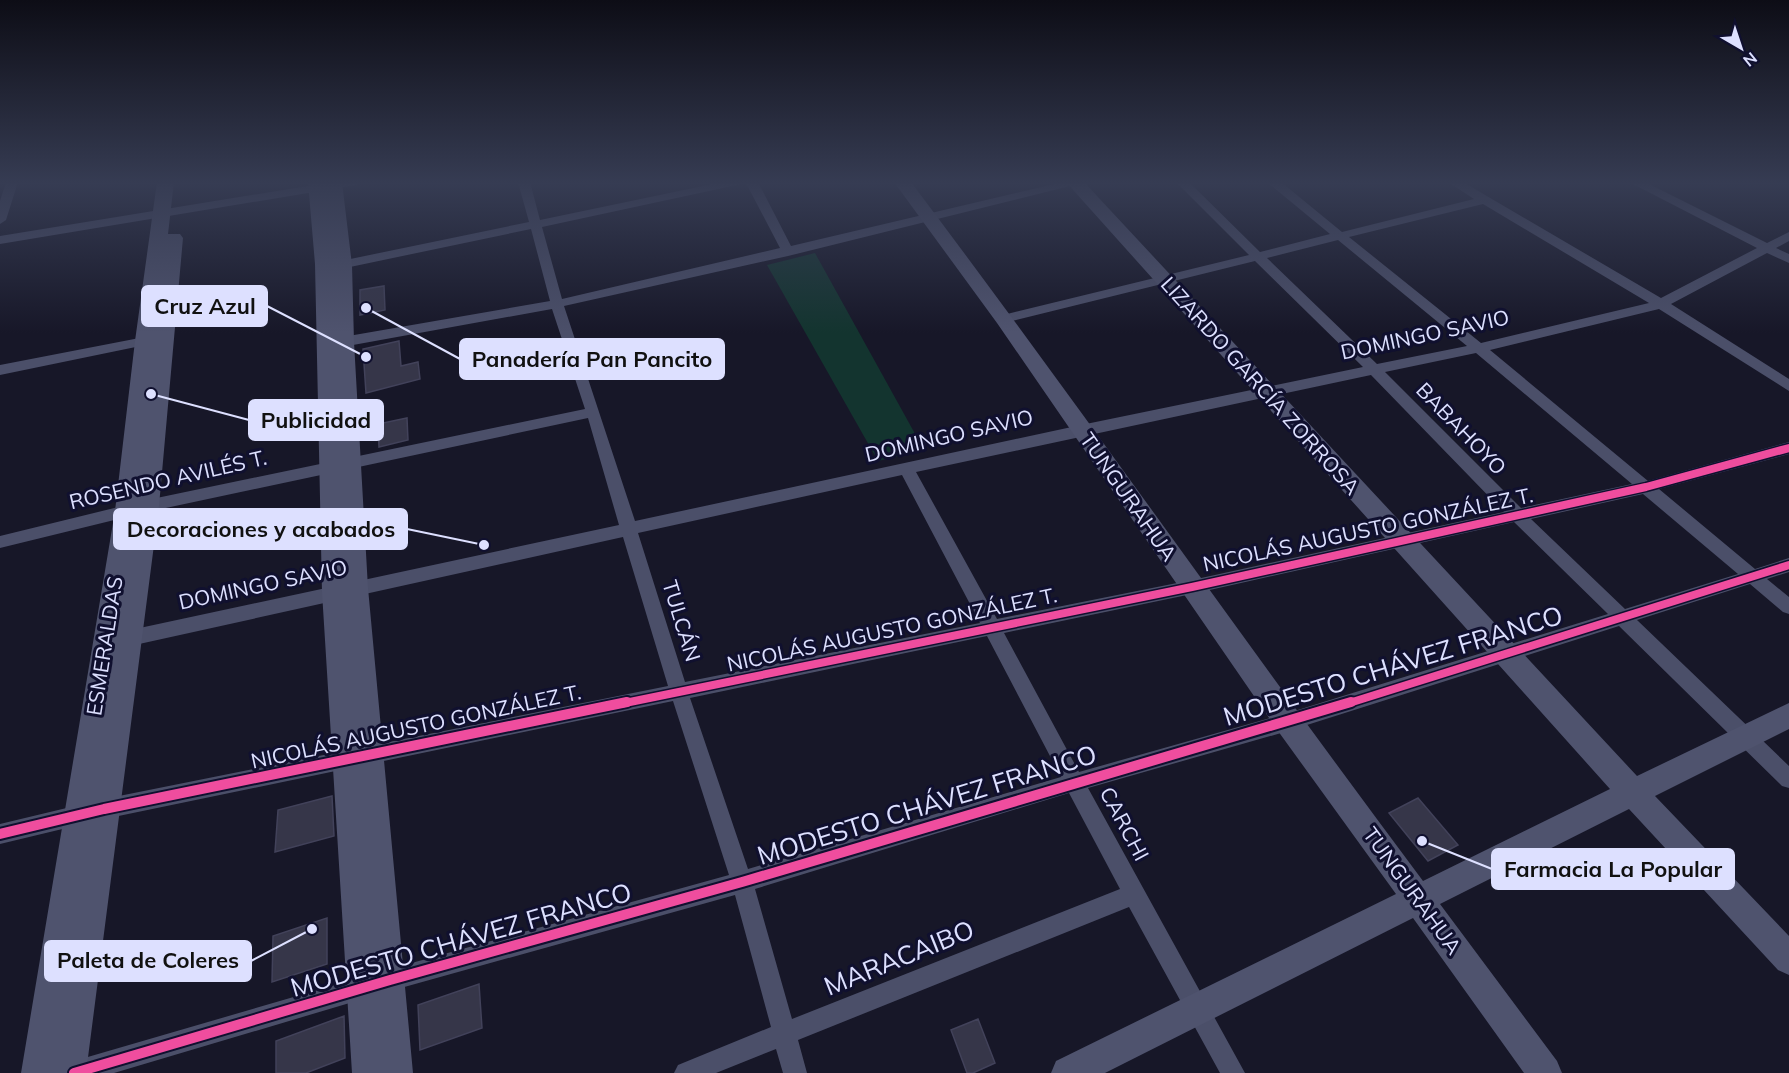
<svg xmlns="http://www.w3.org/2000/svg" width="1789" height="1073" font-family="Mulish,sans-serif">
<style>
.green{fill:#13342f}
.building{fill:#363649;stroke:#42425a;stroke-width:1.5}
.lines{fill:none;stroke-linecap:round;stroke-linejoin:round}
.street{fill:#4b4f69;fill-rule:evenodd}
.secondary{fill:#4f536e;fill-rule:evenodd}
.cycleway-far1-casing{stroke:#10102f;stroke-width:11}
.cycleway-casing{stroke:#10102f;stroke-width:14}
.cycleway-far1{stroke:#ef4d9e;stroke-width:8}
.cycleway{stroke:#ef4d9e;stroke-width:10}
.labels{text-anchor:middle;stroke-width:6;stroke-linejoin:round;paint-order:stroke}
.street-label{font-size:21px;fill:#dde0ff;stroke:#10102f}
.near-street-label{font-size:26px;fill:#dde0ff;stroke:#10102f}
.leader{fill:none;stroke:#dde0ff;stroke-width:2}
.callout-dot{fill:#dde0ff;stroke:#10102f;stroke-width:2}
.callout{fill:#dde0ff;stroke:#dde0ff;stroke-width:2}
.callout-label{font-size:22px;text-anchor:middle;font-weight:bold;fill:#111}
</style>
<rect width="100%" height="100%" fill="#171728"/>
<path class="green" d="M815 253 924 450 878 461 767 265Z"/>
<path class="building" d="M384 286 385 310 360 315V290Z
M399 341 401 366 418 362 420 379 366 393 363 349Z
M407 418 408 440 379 447 378 424Z
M332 796 334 836 275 852 278 810Z
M1418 798 1458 845 1428 861 1389 813Z
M327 918V964L272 982 273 936Z
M479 984 482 1028 420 1050 418 1005Z
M344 1016 345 1058 306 1073H276V1041Z
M978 1019 995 1063 973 1073H967L951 1030Z"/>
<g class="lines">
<path class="street" d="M6 182H18L6 220 0 224V201Z
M332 182H362L356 185 0 244V236Z
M518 182H530L540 220 722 182H758L791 246 1063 182H1086L788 256 564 306 635 521 1081 425 1363 367 1255 261 1004 323 999 322 997 319 999 316 1249 255 1176 182H1189L1260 252 1330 234 1267 182H1281L1342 232 1474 199 1448 182H1463L1661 298 1757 248 1629 182H1645L1767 243 1789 232V241L1776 248 1789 254V263L1767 253 1671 304 1789 379V391L1659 309 1490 350 1648 481 1789 442V454L1659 489 1755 569 1789 558V572L1767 579 1789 597V614L1783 612 1750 584 1637 620 1789 766V788L1782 786 1619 626 1288 731 1088 788 1245 1073H1220L1129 907 798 1040 807 1073H783L776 1049 716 1073H674L678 1065 771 1027 735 895 390 991 114 1073H62L66 1065 74 1061 390 969 729 875 673 701 104 819 0 844V824L104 799 668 686 623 537 121 648 115 645 112 640 115 635 121 632 619 525 588 418 147 512 0 548V536L147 500 585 409 552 309 331 349 324 344 331 339 550 301 531 229 331 271 325 267 331 263 529 222ZM746 183 780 248 562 299 542 227ZM1483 204 1649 303 1481 343 1349 237ZM1338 240 1467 346 1377 364 1267 258ZM1476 353 1632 484 1521 508 1385 372ZM1371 375 1504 512 1192 580 997 619 916 472ZM902 475 980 623 685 682 638 533ZM1643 494 1738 574 1625 609 1531 519ZM1514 522 1608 614 1288 713 1079 772 1004 633 1192 594ZM987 636 1061 777 748 869 690 698ZM1069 793 1120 889 792 1019 755 889Z
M155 335 160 336 162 339 160 342 0 375V365Z"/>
<path class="secondary" d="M157 182H174L168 234H180L183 238 159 506 86 1073H21L115 511 135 341Z
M308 182H325L334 274 325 182H342L352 265 354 342 368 588 413 1073H352L322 592 315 264Z
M894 182H911C1085 413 1250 650 1423 881L1610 789 1066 182H1084L1637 776 1789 703V729L1655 796 1789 936V975L1778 970 1629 809 1440 904 1557 1061 1562 1073H1524L1413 918 1105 1073H1051L1056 1061 1396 894 1278 731 997 323Z"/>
<g class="cycleway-far1-casing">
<path id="cycleway-far1" d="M620 704 1192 587 1646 487 1789 448
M1346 704 1789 565"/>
</g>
<g class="cycleway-casing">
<path id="cycleway" d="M0 834 104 809 627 702
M74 1073 390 980 742 882 1351 702"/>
</g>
<use href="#cycleway-far1" class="cycleway-far1"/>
<use href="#cycleway" class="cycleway"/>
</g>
<linearGradient id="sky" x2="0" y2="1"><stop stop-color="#0d0d16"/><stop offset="0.55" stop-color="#363c53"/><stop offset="1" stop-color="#363c53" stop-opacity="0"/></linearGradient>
<rect width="1789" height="333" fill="url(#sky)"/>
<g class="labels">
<g class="street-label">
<text transform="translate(1425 335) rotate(-12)" y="7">DOMINGO SAVIO</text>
<text transform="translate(1260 386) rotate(48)" y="7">LIZARDO GARCÍA ZORROSA</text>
<text transform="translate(1461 429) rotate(46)" y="7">BABAHOYO</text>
<text transform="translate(949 436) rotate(-13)" y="7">DOMINGO SAVIO</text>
<text transform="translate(168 480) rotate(-13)" y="7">ROSENDO AVILÉS T.</text>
<text transform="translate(1128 497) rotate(55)" y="7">TUNGURAHUA</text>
<text transform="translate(1368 530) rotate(-12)" y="7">NICOLÁS AUGUSTO GONZÁLEZ T.</text>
<text transform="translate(263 585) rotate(-12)" y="7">DOMINGO SAVIO</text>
<text transform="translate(681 621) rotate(73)" y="7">TULCÁN</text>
<text transform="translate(892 630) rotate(-12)" y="7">NICOLÁS AUGUSTO GONZÁLEZ T.</text>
<text transform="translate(105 646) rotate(-81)" y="7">ESMERALDAS</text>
<text transform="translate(416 727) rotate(-12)" y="7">NICOLÁS AUGUSTO GONZÁLEZ T.</text>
<text transform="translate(1124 824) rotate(62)" y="7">CARCHI</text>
<text transform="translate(1412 891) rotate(54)" y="7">TUNGURAHUA</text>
</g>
<g class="near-street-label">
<text transform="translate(1393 666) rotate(-17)" y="9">MODESTO CHÁVEZ FRANCO</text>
<text transform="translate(927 805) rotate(-17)" y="9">MODESTO CHÁVEZ FRANCO</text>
<text transform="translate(461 940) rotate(-16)" y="9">MODESTO CHÁVEZ FRANCO</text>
<text transform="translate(899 958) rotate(-22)" y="9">MARACAIBO</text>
</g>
</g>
<path class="leader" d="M366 357L267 306M366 308L460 359M151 394L249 420M484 545L407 529M1422 841L1492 869M312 929L251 961"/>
<g class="callout-dot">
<circle cx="366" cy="357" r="6"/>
<circle cx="366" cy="308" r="6"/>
<circle cx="151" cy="394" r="6"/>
<circle cx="484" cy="545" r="6"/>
<circle cx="1422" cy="841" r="6"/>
<circle cx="312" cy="929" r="6"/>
</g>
<g class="callout">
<rect x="142" y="286" width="125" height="40" rx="6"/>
<rect x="460" y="339" width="264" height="40" rx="6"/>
<rect x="249" y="400" width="134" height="40" rx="6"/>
<rect x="114" y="509" width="293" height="40" rx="6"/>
<rect x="1492" y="849" width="242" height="40" rx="6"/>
<rect x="45" y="941" width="206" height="40" rx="6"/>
</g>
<g class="callout-label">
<text x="205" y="314">Cruz Azul</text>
<text x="592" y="367">Panadería Pan Pancito</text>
<text x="316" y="428">Publicidad</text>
<text x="261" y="537">Decoraciones y acabados</text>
<text x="1613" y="877">Farmacia La Popular</text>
<text x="148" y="968">Paleta de Coleres</text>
</g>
<g transform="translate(1741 48) rotate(141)" stroke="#10102f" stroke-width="4.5" paint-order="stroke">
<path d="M0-4.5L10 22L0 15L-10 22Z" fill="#dde0ff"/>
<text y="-9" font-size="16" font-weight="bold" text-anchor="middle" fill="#dde0ff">N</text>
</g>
</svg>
